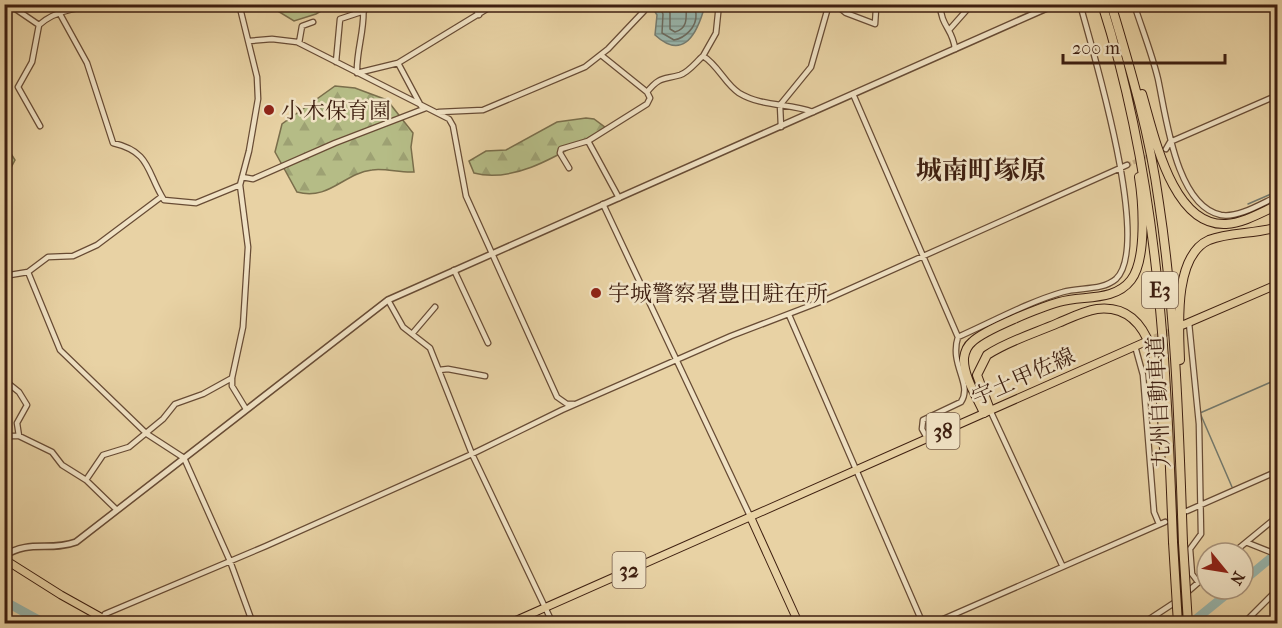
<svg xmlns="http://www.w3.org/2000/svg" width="1282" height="628" font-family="'IM FELL French Canon','Noto Serif JP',serif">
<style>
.forest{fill:url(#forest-firs);stroke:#7a6e4b;stroke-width:1.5}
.water{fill:url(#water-rules);stroke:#747a6e;stroke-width:1.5}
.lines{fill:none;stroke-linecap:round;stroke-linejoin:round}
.shore{stroke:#6b6a5e;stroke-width:1.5}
.stream{stroke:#747a6e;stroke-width:1.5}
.river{stroke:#98b6ad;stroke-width:9}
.minor-tunnel{stroke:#c6ae86;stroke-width:4.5;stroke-dasharray:4.5 2;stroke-linecap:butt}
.primary-tunnel{stroke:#c6ae86;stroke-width:7;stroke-dasharray:7 3.5;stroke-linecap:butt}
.minor-casing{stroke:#684c35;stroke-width:7}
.tertiary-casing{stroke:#684c35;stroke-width:8}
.primary-casing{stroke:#3e1f10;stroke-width:9}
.motorway-casing{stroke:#3e1f10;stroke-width:10}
.minor{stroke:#f0e2c4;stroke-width:4.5}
.tertiary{stroke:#f0e2c4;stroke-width:5}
.primary{stroke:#e8d2a4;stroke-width:7}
.motorway{stroke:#e8d2a4;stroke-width:8}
.motorway-bridge-casing{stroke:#3e1f10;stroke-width:10;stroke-linecap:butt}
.motorway-bridge{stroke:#e8d2a4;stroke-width:8}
.poi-dot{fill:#8f2418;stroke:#f0e2c4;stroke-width:2}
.labels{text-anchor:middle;stroke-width:5;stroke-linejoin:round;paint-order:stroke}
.shield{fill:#f0e2c4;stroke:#735a46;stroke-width:1.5}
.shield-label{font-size:21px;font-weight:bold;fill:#3e1f10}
.poi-label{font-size:22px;fill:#3e1f10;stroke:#f0e2c4;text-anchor:start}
.street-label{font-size:22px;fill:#3e1f10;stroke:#f0e2c4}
.quarter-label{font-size:26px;font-weight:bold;fill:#3e1f10;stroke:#f0e2c4}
</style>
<defs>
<pattern id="forest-firs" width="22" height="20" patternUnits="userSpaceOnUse" patternTransform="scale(1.5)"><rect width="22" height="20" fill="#b5bc86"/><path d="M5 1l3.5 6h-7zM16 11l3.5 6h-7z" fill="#9da173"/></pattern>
<pattern id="water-rules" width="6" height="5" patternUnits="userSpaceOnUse" patternTransform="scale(1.5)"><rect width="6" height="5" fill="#98b6ad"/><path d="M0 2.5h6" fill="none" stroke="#7d938b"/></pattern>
</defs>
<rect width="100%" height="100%" fill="#e8d2a4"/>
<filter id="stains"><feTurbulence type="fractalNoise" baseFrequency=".00333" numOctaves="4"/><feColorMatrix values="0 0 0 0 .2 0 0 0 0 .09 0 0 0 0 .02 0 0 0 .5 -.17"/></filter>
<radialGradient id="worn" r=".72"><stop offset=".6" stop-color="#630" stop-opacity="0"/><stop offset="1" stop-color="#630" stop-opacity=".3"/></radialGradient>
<path class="forest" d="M275 5V4L331 5 316 14 294 21 276 10Z
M335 86 355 88 387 100 413 133 411 147 414 172C400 173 385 168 372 170 344 173 329 201 297 192L275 152 282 124Z
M586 118 594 119 606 128C569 148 518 185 474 173L469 161 486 151 506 150 557 122Z
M5 144 15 160 5 179Z"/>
<path class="water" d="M651 5H697L703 12C695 38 681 59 655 35L657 15Z"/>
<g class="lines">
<path class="shore" d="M658 4 663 14 662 33 674 40C685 38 697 27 696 14 696 11 694 8 693 4
M667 4 670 13V29L675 32C689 28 686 16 686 4"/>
<path class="stream" d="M1248 204 1278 191
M1232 487 1200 413 1278 379
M45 624V623"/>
<path class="river" d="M1243 581 1278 552
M4 601 46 624
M1190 624 1233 589"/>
<path class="minor-tunnel" d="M1127 165 1166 149"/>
<path class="primary-tunnel" d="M1145 342 1176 329"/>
<g class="minor-casing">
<path id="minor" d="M14 4 17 10 39 25
M239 4 257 77 258 99 249 151 240 185 248 247 243 327 232 378V386L246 409
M473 4 479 15
M835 4 846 13 875 24 876 9 870 4
M940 4C941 27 953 29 955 49
M1134 4C1142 29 1152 54 1158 79 1166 116 1176 206 1221 215 1239 218 1262 203 1278 196
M60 14 87 63 113 143C151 152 146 171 164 200L196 203 240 185
M949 30 972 4
M249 41 272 39 297 42 449 119 453 126 466 196 557 397 567 404H574
M299 43 302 26 313 22
M601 55 647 92C660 76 663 80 680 75 689 72 696 62 703 56 718 65 725 84 739 93 762 107 789 103 813 112
M703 56 716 33 719 4
M336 62 340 19 364 11
M398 63 421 106
M357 73 398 63 495 4
M357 73C356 50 366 27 363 4
M853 94 958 337C949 365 973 384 961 402L923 420 922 429 927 438
M439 112 483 110 585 67 608 49 644 11 633 4
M40 126 18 87 32 62 39 25C62 4 98 7 128 4
M781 127 780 105 811 67 829 4
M1166 149 1170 142 1278 95
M569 168 560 153 561 149 588 141
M242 177 253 179 335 143 426 108
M619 198 588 141 647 104 650 98 647 92
M603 204 750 516
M454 270 488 343
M28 272 60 350 147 434 184 458 230 561 253 624
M4 276 28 272 48 257 73 256 97 245 161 197
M388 300 403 327 430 348 472 454 553 624
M789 315 923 624
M1189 323 1199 424 1201 534 1190 549 1192 574 1198 582
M412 334 435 307
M958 337C992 322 1028 302 1063 292 1079 287 1102 291 1116 279 1152 245 1093 52 1080 4
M1135 346 1143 375 1154 512 1159 524
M439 370 448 369 485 376
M4 380 19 392 27 405 17 423 19 436
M990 410 1062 565
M4 436H19L52 452 62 465 86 480 117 510
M86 480 103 455 129 447 163 419 175 404 203 394 232 378
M1187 511 1278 471
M1248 543 1278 555
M1233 553 1278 516
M102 619 105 614 266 546 472 454 562 410 731 336 825 300 1127 165
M4 623 6 624
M932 624 1165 522
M1142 624 1177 601 1207 575
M1243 624 1278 589"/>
</g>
<g class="tertiary-casing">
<path id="tertiary" d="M4 556C30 539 49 552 76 542L388 300 1056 4"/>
</g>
<g class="primary-casing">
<path id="primary" d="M1183 325 1278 284
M750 516 799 624
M4 559 61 595 113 624
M508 624 1145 342"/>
</g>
<g class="motorway-casing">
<path id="motorway" d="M1102 4C1159 181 1166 359 1173 542
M1111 4C1131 70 1150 136 1159 203 1176 315 1179 430 1183 543
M1142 94C1154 134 1172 227 1226 224 1244 223 1262 212 1278 205
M1180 360C1179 328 1173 256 1209 240 1229 232 1256 234 1278 227
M990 410 977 375 987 355C1008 341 1035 333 1058 323 1070 318 1084 311 1097 309 1165 301 1160 406 1164 449
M984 413C977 397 963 376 964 358 965 351 967 346 972 342 984 330 1041 307 1059 302 1083 295 1114 302 1131 280 1147 259 1143 202 1139 177"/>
</g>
<use href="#minor" class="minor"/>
<use href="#tertiary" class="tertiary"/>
<use href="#primary" class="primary"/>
<use href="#motorway" class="motorway"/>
<g class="motorway-bridge-casing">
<path id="motorway-bridge" d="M1173 542 1178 624
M1183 543 1188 624"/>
</g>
<use href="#motorway-bridge" class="motorway-bridge"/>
</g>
<g class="poi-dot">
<circle cx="269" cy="110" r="6"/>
<circle cx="596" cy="293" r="6"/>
</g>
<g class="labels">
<g class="shield">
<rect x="1142" y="272" width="36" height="36" rx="4.5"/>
<rect x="926.5" y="413" width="33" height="36" rx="4.5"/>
<rect x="612.5" y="552" width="33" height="36" rx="4.5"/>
</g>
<g class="shield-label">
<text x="1160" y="297">E3</text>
<text x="943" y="438">38</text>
<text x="629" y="577">32</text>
</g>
<g class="poi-label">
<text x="281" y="118">小木保育園</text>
<text x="608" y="301">宇城警察署豊田駐在所</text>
</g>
<g class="street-label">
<text transform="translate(1023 376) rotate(-24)" y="8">宇土甲佐線</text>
<text transform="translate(1158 402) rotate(-93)" y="8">九州自動車道</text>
</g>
<g class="quarter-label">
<text x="981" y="179">城南町塚原</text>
</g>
</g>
<rect width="1282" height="628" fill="none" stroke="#e8d2a4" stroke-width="24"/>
<rect x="6" y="6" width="1270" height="616" fill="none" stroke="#3e1f10" stroke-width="3"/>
<rect x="12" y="12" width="1258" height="604" fill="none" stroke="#3e1f10" stroke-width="1.5"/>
<g transform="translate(1225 571) rotate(120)"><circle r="28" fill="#f0e2c4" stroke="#a9947c" stroke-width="1.5"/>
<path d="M0-4.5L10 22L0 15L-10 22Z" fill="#8f2418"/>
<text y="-9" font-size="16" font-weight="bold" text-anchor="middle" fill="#3e1f10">N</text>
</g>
<path d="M1063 54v9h162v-9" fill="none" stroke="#3e1f10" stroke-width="3"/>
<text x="1072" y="54" font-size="18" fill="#3e1f10" stroke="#f0e2c4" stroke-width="4.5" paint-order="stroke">200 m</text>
<rect width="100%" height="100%" filter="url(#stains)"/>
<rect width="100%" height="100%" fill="url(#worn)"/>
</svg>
